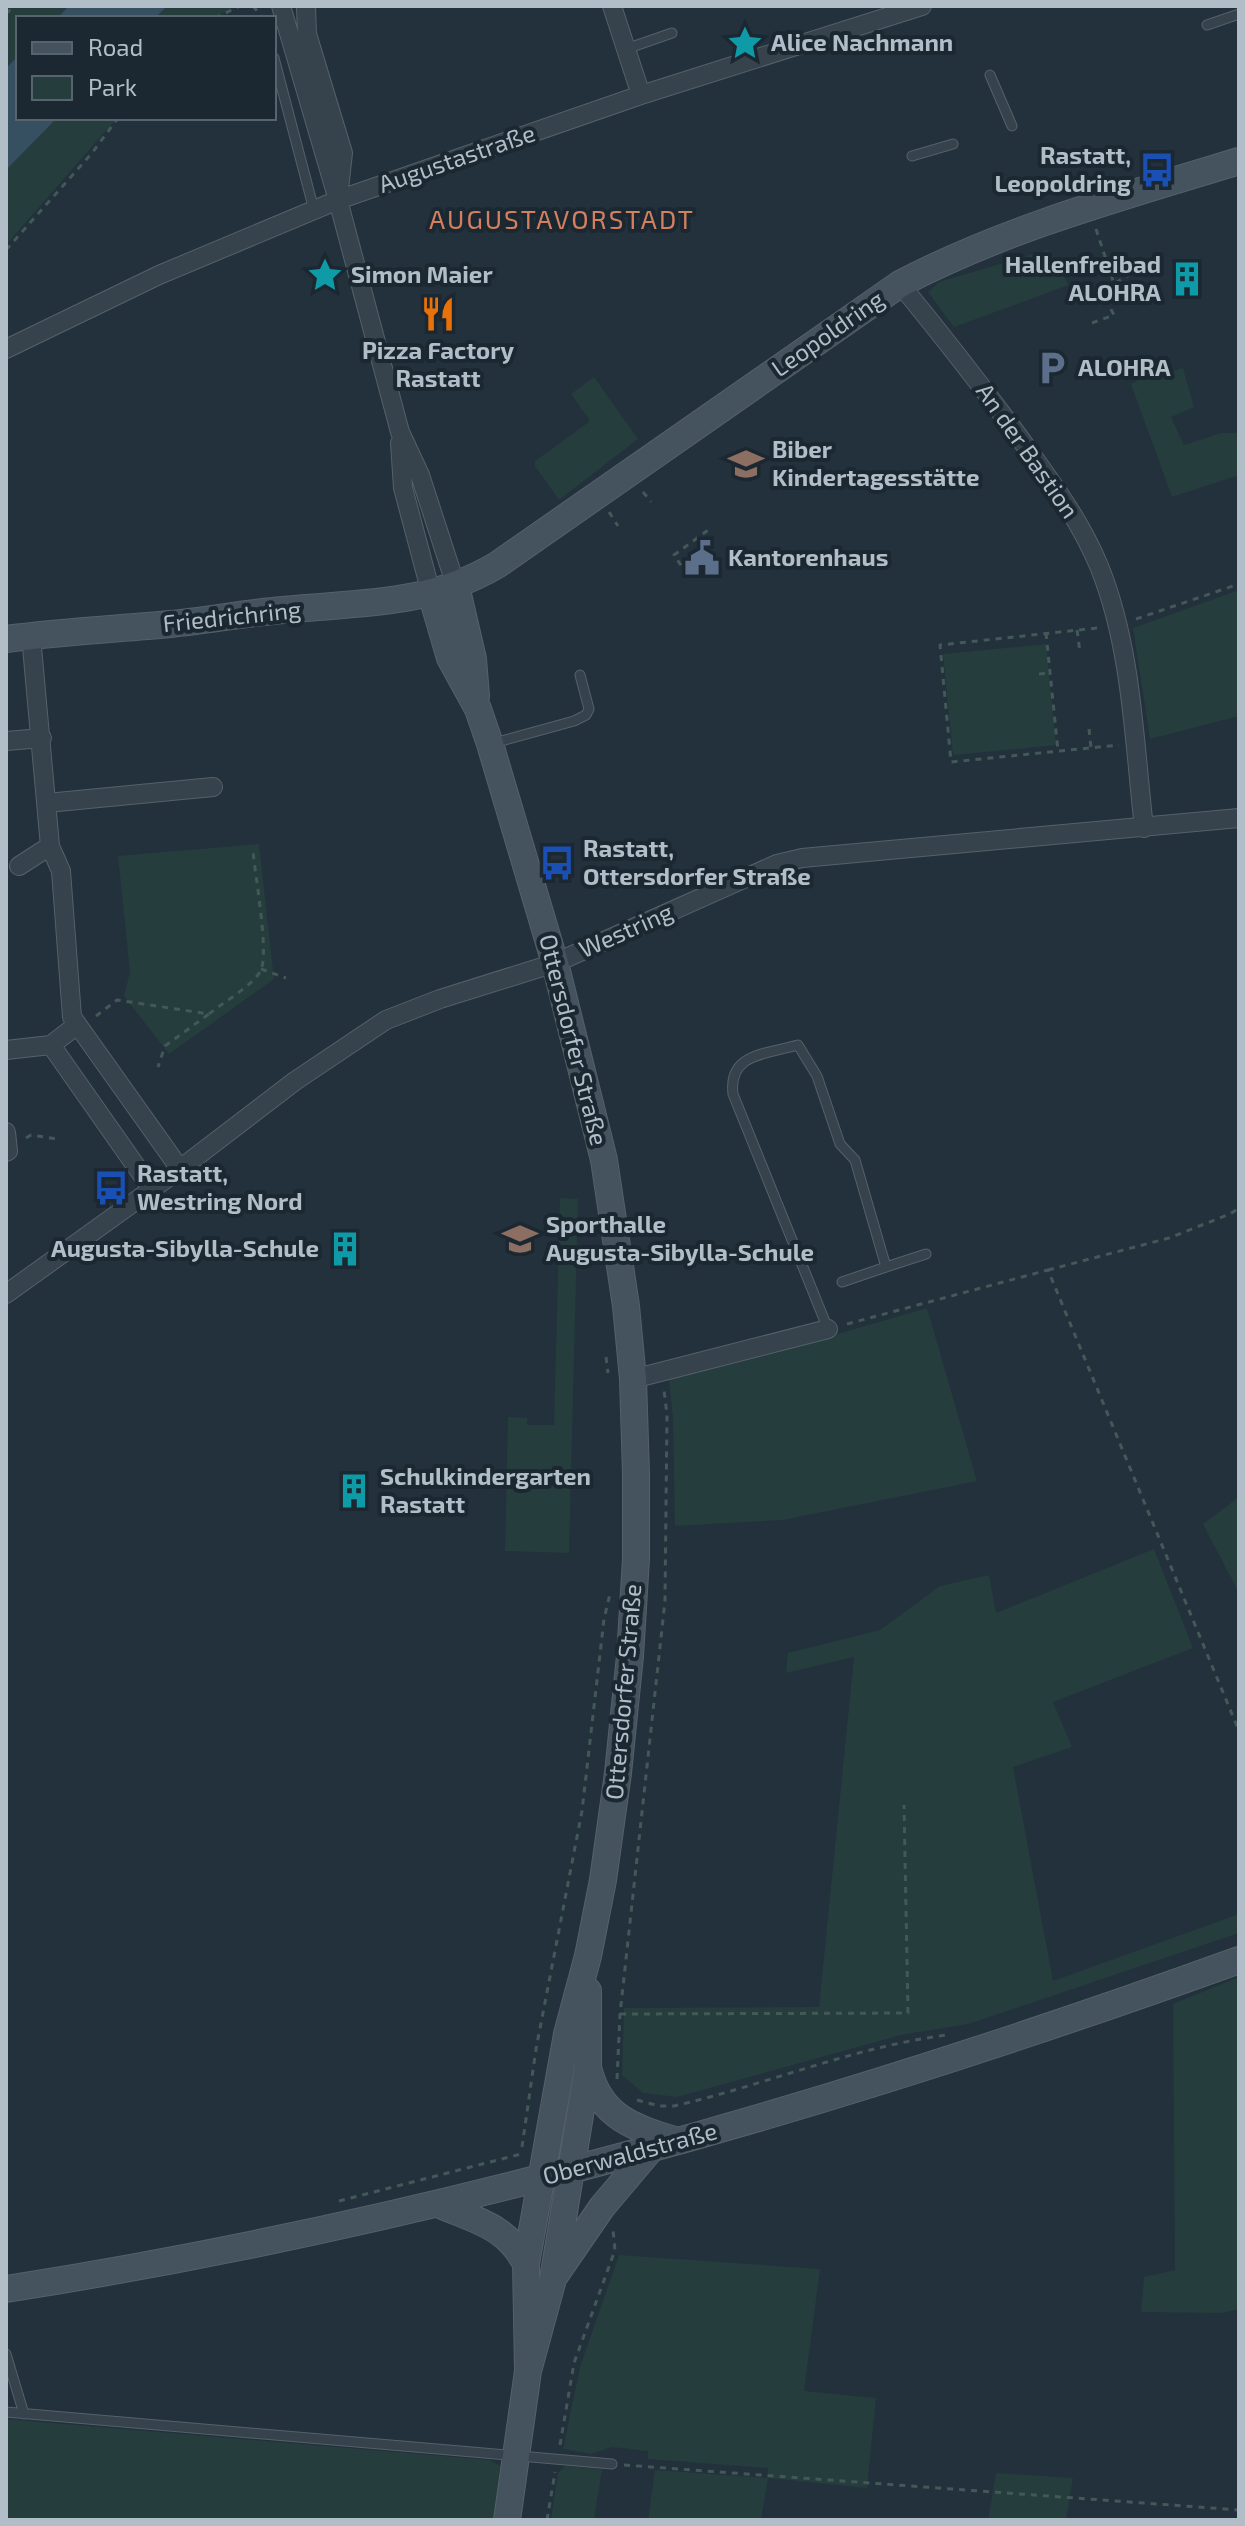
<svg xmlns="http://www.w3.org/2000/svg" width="1245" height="2526" font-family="'Exo 2',sans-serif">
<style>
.green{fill:#253d3c}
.water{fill:#365062}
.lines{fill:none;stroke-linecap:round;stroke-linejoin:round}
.lane-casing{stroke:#55616a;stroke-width:11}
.street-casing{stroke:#55616a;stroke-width:20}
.secondary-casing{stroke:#55616a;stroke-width:28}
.path{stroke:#435958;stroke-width:3;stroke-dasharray:6 6;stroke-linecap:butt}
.lane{stroke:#37434c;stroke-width:9}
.street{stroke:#37434c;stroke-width:18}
.secondary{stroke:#45535f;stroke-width:26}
.labels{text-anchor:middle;stroke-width:8;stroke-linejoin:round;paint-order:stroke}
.poi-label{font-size:24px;font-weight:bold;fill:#b2bec7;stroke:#1c2831;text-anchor:start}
.street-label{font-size:24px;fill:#b2bec7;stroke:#1c2831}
.neighbourhood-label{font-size:26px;letter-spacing:2px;fill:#d38061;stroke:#1c2831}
</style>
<rect width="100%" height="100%" fill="#23313c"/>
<path class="green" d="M6 6H69L57 18H18V56L6 68Z
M167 6H236L214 18H155Z
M57 118H117L6 245V170Z
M1048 250 1069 285 954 327 928 292 939 282Z
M1163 366 1167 373 1183 368 1194 407 1171 417 1184 445 1221 433H1239V475L1172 497 1131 384Z
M594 377 638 439 559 500 535 466V461L590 421 571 394Z
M1239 590V716L1150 739 1133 628Z
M1046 644 1056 745 953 755 943 654Z
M259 844 274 979 169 1054 124 996 130 972 118 856Z
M560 1198 578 1199 569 1553 505 1551 508 1417 527 1418V1425H554Z
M927 1308 977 1481 782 1520 675 1526 673 1420 669 1379 699 1368 824 1338Z
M1239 1497V1593L1203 1524Z
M1154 1549 1193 1648 1053 1702 1072 1747 1013 1767 1053 1981 1239 1914V1933L968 2024 901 2035 677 2097 643 2093 622 2075 624 2008 819 2007 854 1657 786 1673 788 1653 880 1630 940 1586 989 1575 996 1613Z
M1239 1977V2309L1222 2313 1141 2312 1144 2277 1175 2270 1173 2004Z
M619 2255 820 2269 804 2391 876 2398 867 2488 768 2478 761 2520H648L655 2470 767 2478 768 2468 648 2459V2451L612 2447 591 2454 563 2449 580 2367Z
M6 2419 490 2460 500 2466 493 2520H6Z
M565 2466 602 2469 594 2520H551L558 2473Z
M996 2473 1073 2478 1066 2520H988Z"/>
<path class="water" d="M69 6H167L155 18H57Z
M18 56V118H57L6 170V68Z"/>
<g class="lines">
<g class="lane-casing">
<path id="lane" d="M1207 25 1239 14
M626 49 672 33
M274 58 314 210
M990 75 1012 126
M912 156 953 144
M494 743 574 721 586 715 589 709 580 675
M886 1267 926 1254
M828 1329 733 1094C728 1053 767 1054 798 1045L817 1076 840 1144 855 1160 886 1267 842 1282
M6 2354 24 2414
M6 2412 612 2464"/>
</g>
<g class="street-casing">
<path id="street" d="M281 6 338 200 400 432 420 475 456 586
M306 6 307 34 343 153 339 189
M612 6 641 95
M900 284C941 334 981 385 1019 437 1049 479 1079 518 1099 566 1132 647 1134 741 1144 828
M6 349 159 275 338 200 641 95 922 6
M400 443 403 488 431 593
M31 636 50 846 61 871 72 1017 180 1169
M6 741 42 738
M47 803 213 787
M19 866 50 846
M77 1025 51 1045 152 1189
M6 1050 51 1045
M6 1132 8 1151 6 1152
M6 1294 180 1169 295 1081 386 1020 440 999 555 963 777 864 802 858 1239 818
M633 1379 828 1329"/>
</g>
<g class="secondary-casing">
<path id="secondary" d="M456 586 473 659 476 696
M431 593 450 658 478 709 490 744 555 963 604 1160 626 1306 633 1379 636 1474V1559L630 1656 618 1773 603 1880 588 1956 567 2034 526 2264 528 2371
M6 639C60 632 115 629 170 624 204 621 239 614 273 611 353 602 424 608 497 565L900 284C1006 228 1125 196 1239 161
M589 2071C601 2118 635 2128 678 2141
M438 2204C476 2221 506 2225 526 2264
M556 2274 602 2207 651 2149
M6 2289C428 2223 838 2105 1239 1960
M507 2520 528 2371 553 2279 588 2067V1991"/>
</g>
<path class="path" d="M253 6 263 18
M6 14 14 6
M215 18 240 6
M1096 229 1114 284 1134 272
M6 250 92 153 118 118
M1092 323 1114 315 1104 296 1106 290 1114 284
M643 492 651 502
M609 512 618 526
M689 568 685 571 674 555 711 528
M1136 619 1239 584
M1097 628 940 645 951 762 1119 745
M1077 630 1080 652
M1046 633 1058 751
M1039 674 1050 673
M1089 729 1091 748
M261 969 286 978
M209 1014C222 1003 254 985 261 970 269 951 255 875 253 851
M96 1016 117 1000 209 1014 165 1046 158 1067
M26 1138 31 1135 57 1139
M1048 1270 1169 1238 1230 1214 1239 1208
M847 1324 1048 1270 1239 1731
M606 1357 608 1373
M620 2014 908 2013 904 1805
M617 2079 620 2014 665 1601 667 1415 664 1390
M637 2100 659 2106H674C766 2085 853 2047 947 2035
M522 2147 536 2049 582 1811 604 1619 610 1594
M339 2201 521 2154
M560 2445 574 2363 615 2250 613 2230
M624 2465 1239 2510
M547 2520 555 2472"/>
<use href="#lane" class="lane"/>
<use href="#street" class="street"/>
<use href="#secondary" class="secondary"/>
</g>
<defs>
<g id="sight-bare" transform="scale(2.76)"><path d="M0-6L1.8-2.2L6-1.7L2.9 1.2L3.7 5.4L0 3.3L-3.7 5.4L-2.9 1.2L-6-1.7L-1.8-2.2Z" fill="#0f9aa8" stroke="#1c2831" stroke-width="2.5" paint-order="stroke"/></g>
<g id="bus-bare" transform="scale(2.76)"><path d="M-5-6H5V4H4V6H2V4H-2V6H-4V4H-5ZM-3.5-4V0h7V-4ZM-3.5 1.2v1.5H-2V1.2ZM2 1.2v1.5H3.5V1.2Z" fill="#1a4fb4" stroke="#1c2831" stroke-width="2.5" paint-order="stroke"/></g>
<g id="building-bare" transform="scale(2.76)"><path d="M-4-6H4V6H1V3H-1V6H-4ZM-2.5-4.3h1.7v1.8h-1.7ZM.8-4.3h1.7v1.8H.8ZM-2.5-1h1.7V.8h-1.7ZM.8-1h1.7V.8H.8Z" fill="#0f9aa8" stroke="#1c2831" stroke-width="2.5" paint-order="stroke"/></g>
<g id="restaurant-bare" transform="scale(2.76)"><path d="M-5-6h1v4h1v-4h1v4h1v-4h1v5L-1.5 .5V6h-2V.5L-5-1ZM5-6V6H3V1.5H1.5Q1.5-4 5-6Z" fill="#e8710a" stroke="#1c2831" stroke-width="2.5" paint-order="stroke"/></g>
<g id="parking-bare" transform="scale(2.76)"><path d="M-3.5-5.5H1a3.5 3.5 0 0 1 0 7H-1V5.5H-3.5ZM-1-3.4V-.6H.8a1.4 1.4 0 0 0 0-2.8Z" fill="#5c6f8a" stroke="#1c2831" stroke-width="2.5" paint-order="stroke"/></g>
<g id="school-bare" transform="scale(2.76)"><path d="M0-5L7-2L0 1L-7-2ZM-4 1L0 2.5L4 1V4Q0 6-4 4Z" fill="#8d6e63" stroke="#1c2831" stroke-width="2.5" paint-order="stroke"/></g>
<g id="civic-bare" transform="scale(2.76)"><path d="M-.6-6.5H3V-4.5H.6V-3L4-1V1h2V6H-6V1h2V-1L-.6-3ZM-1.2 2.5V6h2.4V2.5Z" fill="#5c6f8a" stroke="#1c2831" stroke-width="2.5" paint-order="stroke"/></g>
</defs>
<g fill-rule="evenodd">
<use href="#sight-bare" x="745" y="43"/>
<use href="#bus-bare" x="1157" y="170"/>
<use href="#sight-bare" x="325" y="275"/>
<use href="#building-bare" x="1187" y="279"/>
<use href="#restaurant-bare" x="438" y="314"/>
<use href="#parking-bare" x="1052" y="368"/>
<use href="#school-bare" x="746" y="464"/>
<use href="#civic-bare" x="702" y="558"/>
<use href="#bus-bare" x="557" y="863"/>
<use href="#bus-bare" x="111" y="1188"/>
<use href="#school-bare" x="520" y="1239"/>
<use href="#building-bare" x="345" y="1249"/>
<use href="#building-bare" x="354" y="1491"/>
</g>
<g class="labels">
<g class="poi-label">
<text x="771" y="51">Alice Nachmann</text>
<text x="1131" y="164" text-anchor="end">Rastatt,<tspan x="1131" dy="28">Leopoldring</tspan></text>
<text x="1161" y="273" text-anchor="end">Hallenfreibad<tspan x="1161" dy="28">ALOHRA</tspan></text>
<text x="351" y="283">Simon Maier</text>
<text x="438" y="359" text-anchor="middle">Pizza Factory<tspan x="438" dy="28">Rastatt</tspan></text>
<text x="1078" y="376">ALOHRA</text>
<text x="772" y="458">Biber<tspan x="772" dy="28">Kindertagesstätte</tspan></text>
<text x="728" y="566">Kantorenhaus</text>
<text x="583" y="857">Rastatt,<tspan x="583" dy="28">Ottersdorfer Straße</tspan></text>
<text x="137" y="1182">Rastatt,<tspan x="137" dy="28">Westring Nord</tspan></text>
<text x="546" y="1233">Sporthalle<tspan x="546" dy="28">Augusta-Sibylla-Schule</tspan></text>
<text x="319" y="1257" text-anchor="end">Augusta-Sibylla-Schule</text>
<text x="380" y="1485">Schulkindergarten<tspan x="380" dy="28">Rastatt</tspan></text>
</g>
<g class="street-label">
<text transform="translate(457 159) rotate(-19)" y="8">Augustastraße</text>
<text transform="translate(828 334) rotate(-35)" y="8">Leopoldring</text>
<text transform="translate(1027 451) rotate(55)" y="8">An der Bastion</text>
<text transform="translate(232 617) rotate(-6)" y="8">Friedrichring</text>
<text transform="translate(626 931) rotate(-24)" y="8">Westring</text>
<text transform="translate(573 1040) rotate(76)" y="8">Ottersdorfer Straße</text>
<text transform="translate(624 1692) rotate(-85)" y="8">Ottersdorfer Straße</text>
<text transform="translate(630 2154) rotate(-15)" y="8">Oberwaldstraße</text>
</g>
<g class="neighbourhood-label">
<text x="562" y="229">AUGUSTAVORSTADT</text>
</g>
</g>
<rect width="1245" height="2526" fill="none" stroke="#b2bec7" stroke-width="16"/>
<rect x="16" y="16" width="260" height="104" fill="#1c2831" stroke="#58646d" stroke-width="2"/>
<rect x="32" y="42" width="40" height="12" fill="#45535f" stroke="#58646d" stroke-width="2"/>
<text x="88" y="56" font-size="24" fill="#b2bec7">Road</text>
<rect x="32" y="76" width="40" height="24" fill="#253d3c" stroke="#58646d" stroke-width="2"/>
<text x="88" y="96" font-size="24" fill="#b2bec7">Park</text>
</svg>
